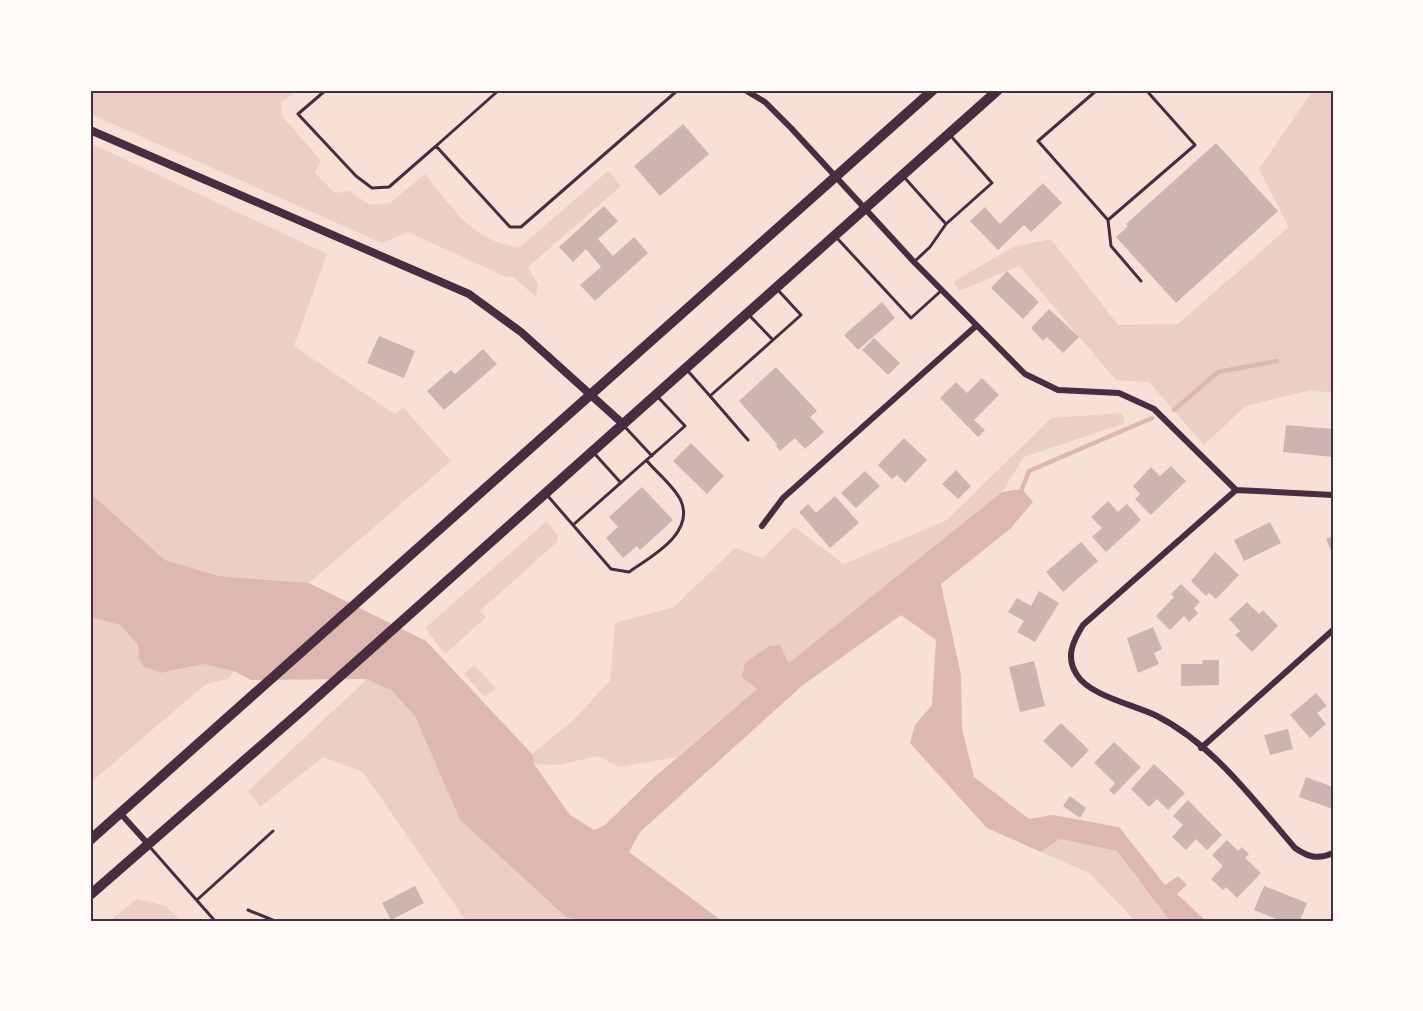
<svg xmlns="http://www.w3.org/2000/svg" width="1423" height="1011" font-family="'Alegreya Sans',sans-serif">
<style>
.green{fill:#ebcfc5}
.water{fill:#dcb8b0}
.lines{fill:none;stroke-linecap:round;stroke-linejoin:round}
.stream{stroke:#dcb8b0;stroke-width:4.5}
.building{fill:#ccb4b1}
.service{stroke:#4a2c40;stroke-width:3}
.minor{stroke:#4a2c40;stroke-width:6}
.tertiary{stroke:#4a2c40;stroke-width:8}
.trunk{stroke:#4a2c40;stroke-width:10}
.neatline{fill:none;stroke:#4a2c40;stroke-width:2}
</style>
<rect width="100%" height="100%" fill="#f7e1d7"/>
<path class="green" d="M90 90H297L281 103 282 116 321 160 315 173 335 193 349 191 370 205 390 203 425 174C453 208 473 243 520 247L608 171 621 186 528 267 538 284 536 297 512 276 506 277 408 232 382 243 90 114Z
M1313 90H1333V393L1311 390 1246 406 1204 445 1149 382 1116 380 1019 266 959 291 953 282 1013 247 1051 239 1118 325 1178 324 1289 227 1259 169Z
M90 143 327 254 294 346 395 414 403 407 451 461 309 583 219 576 165 560 90 493Z
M1122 413 1125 423 1024 457 1002 492 789 664 780 645 769 646 746 663 742 677 757 689 677 757 619 767 598 756 558 765 534 764 532 754 571 722 610 681 615 623 674 607 735 548 763 558 794 527 844 564 947 520 1051 418Z
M547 521 558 536 557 542 480 611 486 617 445 654 425 628Z
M90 617 120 625 138 645 139 659 144 667 159 673 203 664 234 671 228 679 206 684 90 783Z
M474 665 496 688 485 697 464 674Z
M367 679 391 690 415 716 460 820 566 917 585 921H466L363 772 323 757 260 807 248 791Z
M1060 839 1117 851 1170 921H1135L1089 873 1041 852Z
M137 899 166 906 181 921H110Z"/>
<path class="water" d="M1022 489 1033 502 1010 529 941 584 961 675 962 729 974 777 1029 819 1053 815 1119 827 1165 885 1178 876 1187 885 1177 894 1206 921H1170L1117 851 1060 839 1041 852 987 828 910 743 915 725 932 705 936 640 901 615 803 685 640 832 629 852 722 921H585L566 917 460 820 415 716 391 690 366 679 251 680 234 671 203 664 160 673 144 667 139 659 138 645 120 625 90 617V493L165 560 219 576 309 583 426 641 532 754 534 764 570 815 594 830 605 825 650 781 757 689 742 677 745 663 769 646 780 645 789 663 1002 492Z"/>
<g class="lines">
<path class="stream" d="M1174 410 1218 372 1277 361
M1022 489 1029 471 1152 418"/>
</g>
<path class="building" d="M683 124 709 154 660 196 634 166Z
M1216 143 1278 211 1176 303 1116 237 1128 226 1126 224Z
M1043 183 1062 203 1031 232 1024 225 998 250 970 221 985 207 1000 224Z
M604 206 618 221 598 239 613 256 634 237 648 253 595 301 580 285 601 267 586 249 573 262 559 247Z
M1007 271 1039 302 1023 319 991 288Z
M882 302 895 318 858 350 844 335Z
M1049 309 1079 337 1063 353 1047 337 1043 341 1031 328Z
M379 336 415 351 404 378 367 363Z
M874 338 900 363 888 375 862 350Z
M483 349 497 364 444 410 427 391 451 370 455 374Z
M776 367 817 411 810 417 824 432 805 449 795 438 780 451 776 446 777 444 739 401Z
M982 378 999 395 974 420 985 430 978 437 940 398 956 382 967 393Z
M1286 425 1333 429V457L1283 452Z
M904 438 927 460 905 483 897 475 892 479 878 465Z
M691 443 724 476 707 494 673 461Z
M1171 466 1186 481 1151 515 1135 499 1140 494 1133 486 1151 467 1160 476Z
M956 470 971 486 958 499 942 484Z
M865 471 880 486 856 508 841 493Z
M642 487 673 520 640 550 637 546 623 558 606 538 618 527 609 517Z
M835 496 859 523 830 548 799 512 808 504 816 513Z
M1108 501 1118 512 1127 504 1141 520 1106 552 1092 537 1102 528 1091 517Z
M1270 522 1281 543 1244 561 1234 540Z
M1333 536V555L1326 539Z
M1081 542 1098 561 1063 592 1046 572Z
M1215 552 1239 575 1216 599 1209 593 1206 596 1191 581Z
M1181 584 1200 602 1194 608 1198 613 1189 622 1184 616 1170 630 1156 616 1174 597 1171 594Z
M1039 591 1059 603 1035 642 1017 632 1024 621 1008 612 1017 598 1031 606Z
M1247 602 1259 614 1263 610 1278 626 1252 652 1235 635 1240 631 1229 619Z
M1153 627 1162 649 1154 653 1159 664 1138 673 1127 638Z
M1203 660H1219V685L1181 686V664H1202Z
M1034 661 1045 706 1020 712 1009 667Z
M1316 693 1327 706 1317 713 1326 724 1310 738 1290 715Z
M1061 723 1089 750 1072 768 1043 741Z
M1288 729 1293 749 1270 755 1264 735Z
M1114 742 1141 767 1114 795 1109 790 1115 783 1094 763Z
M1154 764 1185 793 1168 810 1157 799 1149 807 1131 789Z
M1306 777 1333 787V809L1299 797Z
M1070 796 1086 808 1080 818 1063 806Z
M1188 800 1222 835 1207 850 1196 839 1186 850 1172 837 1183 825 1173 816Z
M1227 840 1238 851 1242 847 1249 854 1245 858 1261 873 1237 898 1226 887 1223 890 1211 879 1223 866 1212 855Z
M415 886 424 903 391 920 382 903Z
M1264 886 1307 903 1300 921H1281L1254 910Z"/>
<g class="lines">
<path class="service" d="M326 90 298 114 356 176 372 188 389 187 436 146 510 227H521L678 90
M1097 90 1038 141 1108 220
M436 146 499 90
M904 177 946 224 992 183 950 135
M836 237 911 318 942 290
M915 261 930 247 946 224
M1141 281 1111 246 1108 220 1195 145 1146 90
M749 315 773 340 801 315 777 289
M687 370 710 396 773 340
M710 396 748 440
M625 427 652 456
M594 453 621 483
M547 495 611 569 629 572C650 557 695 534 681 501 675 487 657 473 647 461
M573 525 685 426 657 396
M149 846 215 921
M198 899 273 831
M248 910 275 921"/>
<path class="minor" d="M745 90 765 102 791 128 914 262 1025 374 1058 390 1119 393 1154 409 1236 490 1333 495
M1236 490 1083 625C1073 641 1065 657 1077 675 1090 696 1135 705 1157 716 1214 745 1255 802 1295 848 1308 857 1318 860 1333 853
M762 526 783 498 976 326
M1201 748 1333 630
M121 814 148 844"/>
<path class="tertiary" d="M90 130 469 294 521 332 623 424"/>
<path class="trunk" d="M90 840 933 90
M90 895 300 712 998 90"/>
</g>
<rect width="1423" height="1011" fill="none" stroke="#fffaf5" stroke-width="183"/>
<rect x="92" y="92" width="1240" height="828" class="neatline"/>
</svg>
